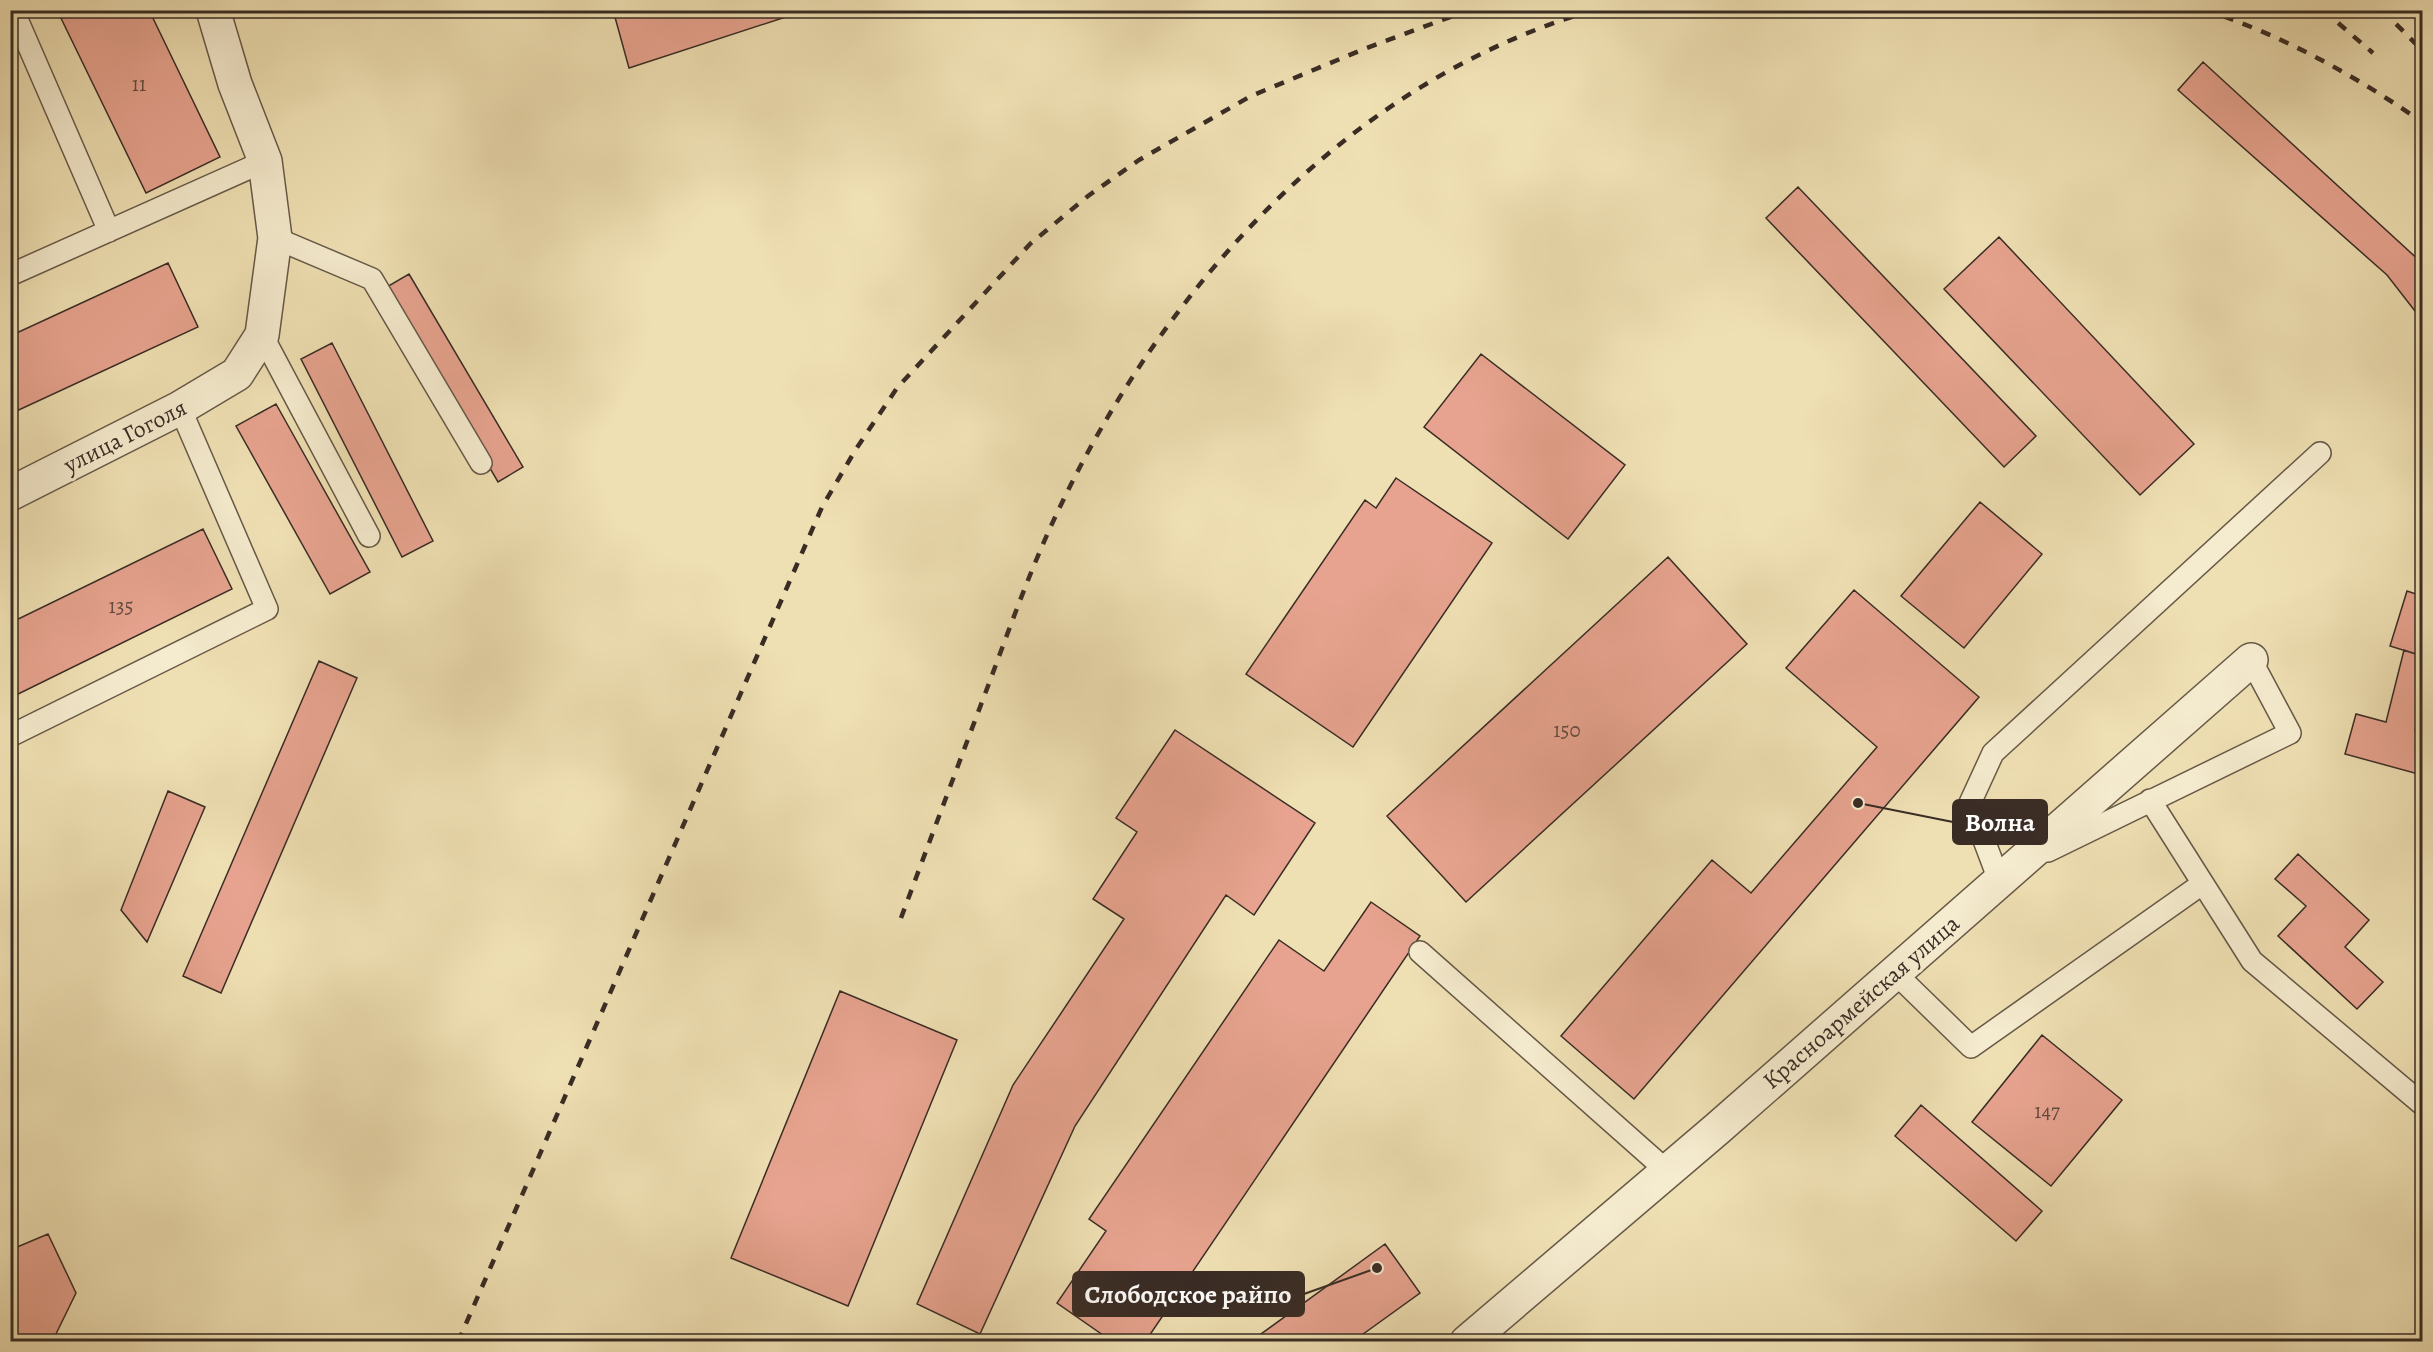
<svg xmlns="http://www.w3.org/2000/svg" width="2433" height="1352" font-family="Alegreya,serif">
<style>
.building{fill:#e7a38f;stroke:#392c25;stroke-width:1.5}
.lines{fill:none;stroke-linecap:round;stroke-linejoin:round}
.lane-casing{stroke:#665948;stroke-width:24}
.street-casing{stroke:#665948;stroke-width:36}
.lane{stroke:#f5ebce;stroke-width:21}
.street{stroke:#f5ebce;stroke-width:33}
.rail{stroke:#392c25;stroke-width:4.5;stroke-dasharray:10 10;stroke-linecap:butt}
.labels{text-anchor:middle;stroke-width:6;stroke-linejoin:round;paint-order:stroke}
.number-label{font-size:21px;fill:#644a40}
.street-label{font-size:24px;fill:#392c25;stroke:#f5ebce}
.leader{fill:none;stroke:#392c25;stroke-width:2}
.callout-dot{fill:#392c25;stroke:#f5ebce;stroke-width:2}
.callout{fill:#392c25;stroke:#392c25;stroke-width:2}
.callout-label{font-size:26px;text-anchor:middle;font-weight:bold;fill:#fff}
</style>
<rect width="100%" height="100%" fill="#efe0b3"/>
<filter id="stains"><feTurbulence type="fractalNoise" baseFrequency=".00333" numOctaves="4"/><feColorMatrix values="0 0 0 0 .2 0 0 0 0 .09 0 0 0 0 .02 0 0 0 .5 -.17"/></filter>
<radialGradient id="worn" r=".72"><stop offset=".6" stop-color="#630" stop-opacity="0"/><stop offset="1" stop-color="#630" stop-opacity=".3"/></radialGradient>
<path class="building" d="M57 10H149L220 157 146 193Z
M613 10H793L795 14 629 68Z
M2203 62 2422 263V320L2387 275 2178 90Z
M1798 187 2036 436 2004 467 1766 218Z
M1999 237 2194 444 2140 495 1944 289Z
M168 263 198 327 10 414V336Z
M409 274 523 467 498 482 385 288Z
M332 343 433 541 402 557 301 359Z
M1481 354 1625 465 1568 539 1424 427Z
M276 404 370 572 330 594 236 426Z
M1396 478 1492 543 1353 747 1246 674 1365 500 1376 508Z
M1980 502 2042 554 1964 648 1901 596Z
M203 529 232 589 10 698V623Z
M1668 557 1747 644 1466 902 1387 816Z
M1854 590 1979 697 1634 1099 1561 1036 1712 860 1751 893 1877 747 1786 668Z
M2407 591 2422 596V656L2390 646Z
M2404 650 2422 656V698L2415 730 2422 732V775L2345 754 2356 714 2386 722Z
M319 661 357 678 221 993 183 976Z
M1175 730 1315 823 1254 915 1226 895 1075 1126 980 1334 917 1304 1013 1085 1124 919 1093 899 1137 832 1116 818Z
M168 791 205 807 147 942 121 910Z
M2298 854 2369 920 2345 947 2383 982 2357 1009 2278 936 2306 906 2275 879Z
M1371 902 1420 936 1145 1342H1113L1057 1303 1106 1231 1089 1219 1279 940 1324 971Z
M840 991 957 1040 848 1306 731 1258Z
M2042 1035 2122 1100 2051 1186 1972 1122Z
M1921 1105 2042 1211 2016 1241 1895 1136Z
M48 1234 76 1293 52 1342H10V1315L16 1312 10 1301V1250Z
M1385 1244 1420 1293 1352 1342H1250Z"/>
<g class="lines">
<g class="lane-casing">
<path id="lane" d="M13 10 109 231
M275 238 372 279 481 463
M10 275 265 161
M262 335 369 536
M10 736 267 609 180 408
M2150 800 2252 961 2422 1104
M2048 851 2290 733 2251 660
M1999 880 1970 803 1993 753 2320 453
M1420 952 1667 1171
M1894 972 1971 1047 2202 884"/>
</g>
<g class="street-casing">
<path id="street" d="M10 494 180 408 237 374 262 335 275 238 265 161 235 84 213 10
M1467 1342 1717 1129 2251 660"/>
</g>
<use href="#lane" class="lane"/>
<use href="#street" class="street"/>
<path class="rail" d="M2205 10C2282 35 2356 76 2422 122
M2323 10 2373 53
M2382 10 2422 50
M901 918C929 843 957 768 985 694 1006 638 1026 581 1051 526 1157 294 1343 83 1594 10
M458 1342 822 507 856 449 897 388 1030 244 1088 196 1139 160 1251 96 1364 49 1469 10"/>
</g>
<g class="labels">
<g class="number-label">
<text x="139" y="91">11</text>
<text x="121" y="613">135</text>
<text x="1567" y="737">150</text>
<text x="2047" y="1118">147</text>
</g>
<g class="street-label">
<text transform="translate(125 436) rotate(-27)" y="8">улица Гоголя</text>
<text transform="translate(1861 1002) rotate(-41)" y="8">Красноармейская улица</text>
</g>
</g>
<path class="leader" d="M1858 803L1953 822M1377 1268L1304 1294"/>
<g class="callout-dot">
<circle cx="1858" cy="803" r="6"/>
<circle cx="1377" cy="1268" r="6"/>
</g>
<g class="callout">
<rect x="1953" y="800" width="94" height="44" rx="6"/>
<rect x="1073" y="1272" width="231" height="44" rx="6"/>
</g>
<g class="callout-label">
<text x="2000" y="831">Волна</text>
<text x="1188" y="1303">Слободское райпо</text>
</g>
<rect width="2433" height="1352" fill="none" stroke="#efe0b3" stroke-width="36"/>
<rect x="12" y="12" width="2409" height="1328" fill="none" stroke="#392c25" stroke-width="3"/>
<rect x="18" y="18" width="2397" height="1316" fill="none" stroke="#392c25" stroke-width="1.5"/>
<rect width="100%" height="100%" filter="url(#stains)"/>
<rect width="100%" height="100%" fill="url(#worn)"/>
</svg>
